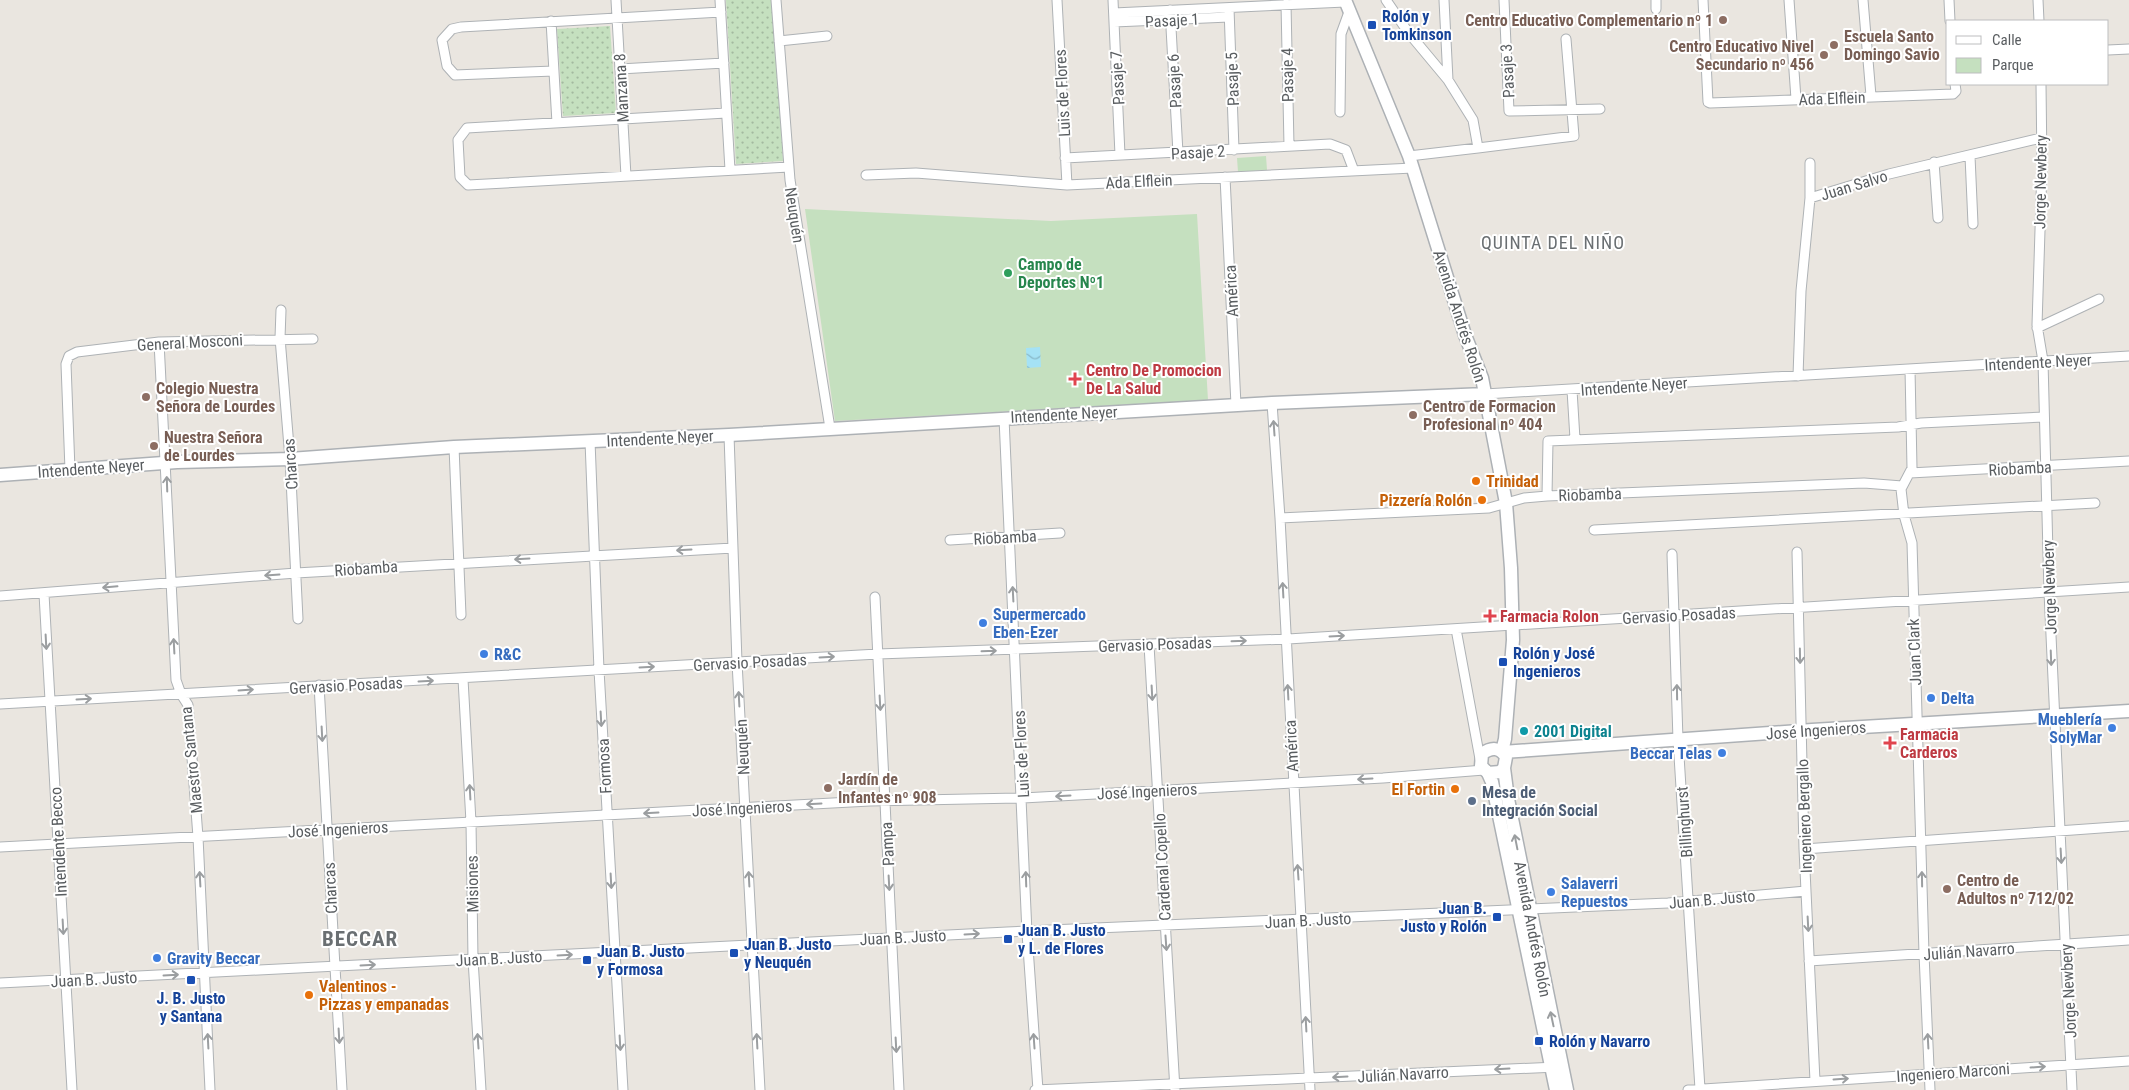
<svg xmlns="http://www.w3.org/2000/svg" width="2129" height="1090" font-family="'Roboto Condensed',sans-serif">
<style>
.green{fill:url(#green-dots)}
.pitch{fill:#c5e0bf}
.water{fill:url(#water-waves)}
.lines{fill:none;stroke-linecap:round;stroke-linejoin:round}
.street-casing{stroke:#aeb2b5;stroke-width:11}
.secondary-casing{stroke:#adb1b5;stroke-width:15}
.street{stroke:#fff;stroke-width:9}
.secondary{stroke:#fff;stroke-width:12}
.oneway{stroke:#9b9ea0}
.education-dot{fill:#8d6e63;stroke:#fff;stroke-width:2}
.transit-dot{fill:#1a4fb4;stroke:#fff;stroke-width:2}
.leisure-dot{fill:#2e9e5b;stroke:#fff;stroke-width:2}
.health-dot{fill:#e0444e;stroke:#fff;stroke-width:2}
.food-dot{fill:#e8710a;stroke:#fff;stroke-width:2}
.shop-dot{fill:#3f7fe0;stroke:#fff;stroke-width:2}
.culture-dot{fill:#0f9aa8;stroke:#fff;stroke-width:2}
.service-dot{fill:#5c6f8a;stroke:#fff;stroke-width:2}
.labels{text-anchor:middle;stroke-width:4;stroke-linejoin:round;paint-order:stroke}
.transit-label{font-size:16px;font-weight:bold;fill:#164399;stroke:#fff;text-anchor:start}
.street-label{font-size:16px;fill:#595d60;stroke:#fff}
.education-label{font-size:16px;font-weight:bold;fill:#785e54;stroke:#fff;text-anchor:start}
.leisure-label{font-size:16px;font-weight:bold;fill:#27864d;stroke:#fff;text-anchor:start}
.health-label{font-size:16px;font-weight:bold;fill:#be3a42;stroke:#fff;text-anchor:start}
.food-label{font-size:16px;font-weight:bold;fill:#c56008;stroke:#fff;text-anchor:start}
.shop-label{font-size:16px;font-weight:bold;fill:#366cbe;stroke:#fff;text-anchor:start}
.culture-label{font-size:16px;font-weight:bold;fill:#0d838f;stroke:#fff;text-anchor:start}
.service-label{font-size:16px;font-weight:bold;fill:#4e5e75;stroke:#fff;text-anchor:start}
.neighbourhood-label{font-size:18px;letter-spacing:1px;fill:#6a6f72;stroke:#fff}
.district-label{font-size:21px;font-weight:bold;letter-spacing:1px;fill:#6a6f72;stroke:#fff}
</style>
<defs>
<pattern id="green-dots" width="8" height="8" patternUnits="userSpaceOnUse" patternTransform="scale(1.25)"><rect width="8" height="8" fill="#c5e0bf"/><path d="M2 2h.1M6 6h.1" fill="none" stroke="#a3b99f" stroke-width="1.8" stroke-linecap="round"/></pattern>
<pattern id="water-waves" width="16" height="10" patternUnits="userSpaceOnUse" patternTransform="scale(1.25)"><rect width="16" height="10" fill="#a5e2f5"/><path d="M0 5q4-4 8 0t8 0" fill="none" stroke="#89baca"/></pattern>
</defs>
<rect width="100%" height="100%" fill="#eae6e0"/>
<path class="green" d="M726 0H773L783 161 736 164Z
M610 26 616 113 563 116 557 29Z"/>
<path class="pitch" d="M1266 156 1267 170 1238 172 1237 158Z
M805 209 1051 221 1197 214 1208 400 835 421Z"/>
<path class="water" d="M1040 347 1041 367 1027 368 1026 348Z"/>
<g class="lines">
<g class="street-casing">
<path id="street" d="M616 0 626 176
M720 0 730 170
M776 0 790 180 830 428
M1057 0 1067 185
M1113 0 1120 155
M1386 0 1408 32 1448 80 1473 120 1478 148 1409 156
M1444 0 1448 80
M1504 0 1509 111 1600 109
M1656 0V9
M1703 0 1708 102 1710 103 1953 94 1956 91 1955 84
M1789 0 1796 99
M1863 0 1871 96
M1949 0 1950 21
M2038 0 2039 21
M1286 4 1289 146
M1229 8 1234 150
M1170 10 1178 153
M1114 13 1345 2
M551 21 557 123
M1114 22 1229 17
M779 41 827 36
M2108 50 2129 49
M620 69 724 63
M554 71 455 75 447 66 442 40 452 29 461 27 721 12
M2041 84 2042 167 2037 325 2043 361 2049 592 2072 1090
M1340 112 1341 34 1349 12
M726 113 467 128 458 140 460 177 468 185 789 167
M1478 148 1574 136 1566 39
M1970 156 1973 224
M1065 158 1330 144 1346 150 1354 171
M1934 162 1938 218
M1810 163V198
M866 175 916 173 1067 185 1413 168
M1225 177 1236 405
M281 310 280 338 290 459 298 619
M2037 328 2099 299
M159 342 176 680 181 694 188 705 198 837 210 1090
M1910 369 1912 468 1901 489 1904 515 1912 543 1924 954 1930 1090
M1798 376 1801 291 1810 198 1889 174 2041 138
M1572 390 1575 439
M1485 394 2129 356
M1272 403 1280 518 1310 1090
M1004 418 1027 933 1038 1090
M729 435 737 662 760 1090
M590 441 599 670 623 1090
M454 447 461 615
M70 470 66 364 69 356 77 352 159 342 313 339
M1910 473 2129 461
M1547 496 1548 441 1898 427 1921 423 2044 417
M1280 518 1489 508 1524 498 1547 496 1864 483 1902 486
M1594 530 2095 503
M950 540 1060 533
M1797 552 1804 849 1815 1081
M1672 554 1678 740 1700 1089
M44 594 72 1090
M0 596 296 573 733 548
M875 597 899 1090
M1456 629 1480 759
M1149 645 1175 1090
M463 679 471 822 473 959 481 1090
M319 685 342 1090
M0 704 878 654 1288 639 2129 587
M0 847 870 801 1023 798 1383 778 1484 770
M1804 849 2129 826
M1809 961 2129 940
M0 983 1007 932 1668 903 1806 891
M1035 1090 1557 1067
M1688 1090 2129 1061"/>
</g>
<g class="secondary-casing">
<path id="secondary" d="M1345 0 1409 156 1465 335 1482 378 1506 503 1511 568 1513 640 1505 739 1502 751
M0 475 177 462 290 459 454 447 729 435 1272 403 1485 394
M1503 752 1812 730 2129 711
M1504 768 1500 772 1488 773 1481 766 1482 754C1491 747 1500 747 1506 757L1504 768 1508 799 1567 1090
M1488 773 1492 782 1556 1090"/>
</g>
<use href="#street" class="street"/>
<use href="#secondary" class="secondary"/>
</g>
<defs><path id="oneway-shaft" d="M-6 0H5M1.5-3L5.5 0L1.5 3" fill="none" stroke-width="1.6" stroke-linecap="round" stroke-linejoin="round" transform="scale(1.25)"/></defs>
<g class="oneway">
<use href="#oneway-shaft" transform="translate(1274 428) rotate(-94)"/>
<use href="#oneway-shaft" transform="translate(167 484) rotate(-92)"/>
<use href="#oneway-shaft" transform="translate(684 550) rotate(177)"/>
<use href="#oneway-shaft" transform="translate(522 559) rotate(177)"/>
<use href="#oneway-shaft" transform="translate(272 575) rotate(176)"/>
<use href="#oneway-shaft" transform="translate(110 587) rotate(175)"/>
<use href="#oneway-shaft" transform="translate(1283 590) rotate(-93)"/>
<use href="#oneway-shaft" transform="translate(1013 594) rotate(-93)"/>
<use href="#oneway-shaft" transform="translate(1337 636) rotate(-3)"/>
<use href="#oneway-shaft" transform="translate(1239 641) rotate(-2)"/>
<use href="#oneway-shaft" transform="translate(46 642) rotate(87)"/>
<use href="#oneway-shaft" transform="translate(174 646) rotate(-93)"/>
<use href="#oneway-shaft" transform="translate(989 651) rotate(-2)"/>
<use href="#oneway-shaft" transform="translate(1800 656) rotate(89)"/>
<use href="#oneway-shaft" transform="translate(827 657) rotate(-3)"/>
<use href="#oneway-shaft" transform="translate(2051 658) rotate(88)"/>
<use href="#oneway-shaft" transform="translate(647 667) rotate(-3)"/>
<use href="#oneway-shaft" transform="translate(426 681) rotate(-3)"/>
<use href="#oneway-shaft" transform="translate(246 690) rotate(-4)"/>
<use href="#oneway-shaft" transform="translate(1288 692) rotate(-93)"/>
<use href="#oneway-shaft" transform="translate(1677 692) rotate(-91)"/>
<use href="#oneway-shaft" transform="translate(1152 693) rotate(87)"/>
<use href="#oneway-shaft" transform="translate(84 699) rotate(-3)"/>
<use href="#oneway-shaft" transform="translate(739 699) rotate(-93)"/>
<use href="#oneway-shaft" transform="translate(880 703) rotate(87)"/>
<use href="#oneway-shaft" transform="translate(601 719) rotate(87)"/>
<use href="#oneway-shaft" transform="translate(322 734) rotate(87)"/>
<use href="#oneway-shaft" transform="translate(1365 779) rotate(177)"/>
<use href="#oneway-shaft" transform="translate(470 792) rotate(-93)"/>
<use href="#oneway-shaft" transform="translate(1063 796) rotate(177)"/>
<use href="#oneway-shaft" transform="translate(814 804) rotate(177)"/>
<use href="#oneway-shaft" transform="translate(651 813) rotate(177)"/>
<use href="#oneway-shaft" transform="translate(1516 842) rotate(-101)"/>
<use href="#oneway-shaft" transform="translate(2061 856) rotate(87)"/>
<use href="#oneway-shaft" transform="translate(1298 872) rotate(-94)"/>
<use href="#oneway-shaft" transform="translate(200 879) rotate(-93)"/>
<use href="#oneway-shaft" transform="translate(749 879) rotate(-93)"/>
<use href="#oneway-shaft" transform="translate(1026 879) rotate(-92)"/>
<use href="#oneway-shaft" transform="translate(1922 879) rotate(-91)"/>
<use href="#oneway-shaft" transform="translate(611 881) rotate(87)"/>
<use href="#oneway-shaft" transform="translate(889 883) rotate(87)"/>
<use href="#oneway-shaft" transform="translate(1808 924) rotate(87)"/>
<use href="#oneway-shaft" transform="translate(63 927) rotate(87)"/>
<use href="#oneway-shaft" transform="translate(972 934) rotate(-3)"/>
<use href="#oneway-shaft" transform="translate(1166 943) rotate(86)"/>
<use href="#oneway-shaft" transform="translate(565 955) rotate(-3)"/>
<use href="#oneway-shaft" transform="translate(368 965) rotate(-3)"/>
<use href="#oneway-shaft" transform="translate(171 975) rotate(-3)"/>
<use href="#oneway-shaft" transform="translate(1552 1019) rotate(-102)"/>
<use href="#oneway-shaft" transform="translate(1306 1024) rotate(-93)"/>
<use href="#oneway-shaft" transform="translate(339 1036) rotate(87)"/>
<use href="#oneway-shaft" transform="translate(208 1041) rotate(-93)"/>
<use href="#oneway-shaft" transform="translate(478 1041) rotate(-94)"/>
<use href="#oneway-shaft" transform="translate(757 1041) rotate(-93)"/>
<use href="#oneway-shaft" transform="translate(1034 1041) rotate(-94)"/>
<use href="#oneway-shaft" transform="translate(1928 1041) rotate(-93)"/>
<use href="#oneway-shaft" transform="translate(620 1043) rotate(87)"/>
<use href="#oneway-shaft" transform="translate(896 1045) rotate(87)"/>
<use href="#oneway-shaft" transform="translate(2038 1067) rotate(-4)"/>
<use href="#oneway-shaft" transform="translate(1502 1069) rotate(177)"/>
<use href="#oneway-shaft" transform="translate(1340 1077) rotate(177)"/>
<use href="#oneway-shaft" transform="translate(1841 1079) rotate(-4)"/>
</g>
<g class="education-dot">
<circle cx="1723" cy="20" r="5"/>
<circle cx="1834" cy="45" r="5"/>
<circle cx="1824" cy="55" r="5"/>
<circle cx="146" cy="397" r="5"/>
<circle cx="1413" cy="415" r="5"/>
<circle cx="154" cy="446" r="5"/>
<circle cx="828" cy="788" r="5"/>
<circle cx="1947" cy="889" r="5"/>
</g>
<g class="transit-dot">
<rect x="1367" y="20" width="10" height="10" rx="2.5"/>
<rect x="1498" y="657" width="10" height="10" rx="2.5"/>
<rect x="1492" y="912" width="10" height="10" rx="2.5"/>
<rect x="1003" y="934" width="10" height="10" rx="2.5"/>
<rect x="729" y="948" width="10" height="10" rx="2.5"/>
<rect x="582" y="955" width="10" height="10" rx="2.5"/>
<rect x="186" y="975" width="10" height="10" rx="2.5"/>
<rect x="1534" y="1036" width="10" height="10" rx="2.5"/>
</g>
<circle class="leisure-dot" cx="1008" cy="273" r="5"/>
<g class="health-dot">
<path d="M1072.5 371.5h5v5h5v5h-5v5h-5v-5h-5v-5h5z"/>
<path d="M1487.5 608.5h5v5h5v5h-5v5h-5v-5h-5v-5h5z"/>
<path d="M1887.5 735.5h5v5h5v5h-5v5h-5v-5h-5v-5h5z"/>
</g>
<g class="food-dot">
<circle cx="1476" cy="481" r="5"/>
<circle cx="1482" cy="500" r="5"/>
<circle cx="1455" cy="789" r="5"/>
<circle cx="309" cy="995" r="5"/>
</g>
<g class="shop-dot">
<circle cx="983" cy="623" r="5"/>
<circle cx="484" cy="654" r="5"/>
<circle cx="1931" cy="698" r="5"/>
<circle cx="2112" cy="728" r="5"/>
<circle cx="1722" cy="753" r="5"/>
<circle cx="1551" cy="892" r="5"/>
<circle cx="157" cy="958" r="5"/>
</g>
<circle class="culture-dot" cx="1524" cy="731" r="5"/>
<circle class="service-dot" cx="1472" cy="801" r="5"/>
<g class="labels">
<g class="transit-label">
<text x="1382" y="22">Rolón y<tspan x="1382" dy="18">Tomkinson</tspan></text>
<text x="1513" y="659">Rolón y José<tspan x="1513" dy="18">Ingenieros</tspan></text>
<text x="1487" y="914" text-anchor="end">Juan B.<tspan x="1487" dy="18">Justo y Rolón</tspan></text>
<text x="1018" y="936">Juan B. Justo<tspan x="1018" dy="18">y L. de Flores</tspan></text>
<text x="744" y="950">Juan B. Justo<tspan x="744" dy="18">y Neuquén</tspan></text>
<text x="597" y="957">Juan B. Justo<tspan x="597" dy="18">y Formosa</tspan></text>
<text x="191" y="1004" text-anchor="middle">J. B. Justo<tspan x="191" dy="18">y Santana</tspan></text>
<text x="1549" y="1047">Rolón y Navarro</text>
</g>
<g class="street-label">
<text transform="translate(1172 20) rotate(-3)" y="6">Pasaje 1</text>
<text transform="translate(1507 71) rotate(-93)" y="6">Pasaje 3</text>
<text transform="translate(1287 75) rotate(-91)" y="6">Pasaje 4</text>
<text transform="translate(1117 78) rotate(-93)" y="6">Pasaje 7</text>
<text transform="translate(1232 79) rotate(-92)" y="6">Pasaje 5</text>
<text transform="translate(1174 81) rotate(-93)" y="6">Pasaje 6</text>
<text transform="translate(621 88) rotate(-93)" y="6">Manzana 8</text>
<text transform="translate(1062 93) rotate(-93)" y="6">Luis de Flores</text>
<text transform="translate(1832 98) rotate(-2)" y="6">Ada Elflein</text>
<text transform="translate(1198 152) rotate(-3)" y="6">Pasaje 2</text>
<text transform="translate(1139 181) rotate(-3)" y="6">Ada Elflein</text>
<text transform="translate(2040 182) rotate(-89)" y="6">Jorge Newbery</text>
<text transform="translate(1854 185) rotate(-17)" y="6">Juan Salvo</text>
<text transform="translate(795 215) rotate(81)" y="6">Neuquén</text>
<text transform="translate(1231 291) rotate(-93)" y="6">América</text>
<text transform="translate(1460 316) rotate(72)" y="6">Avenida Andrés Rolón</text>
<text transform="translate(190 342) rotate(-3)" y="6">General Mosconi</text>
<text transform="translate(2038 362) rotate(-3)" y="6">Intendente Neyer</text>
<text transform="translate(1634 386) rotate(-4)" y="6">Intendente Neyer</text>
<text transform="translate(1064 414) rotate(-3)" y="6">Intendente Neyer</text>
<text transform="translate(660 438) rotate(-3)" y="6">Intendente Neyer</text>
<text transform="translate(290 464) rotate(-94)" y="6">Charcas</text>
<text transform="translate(91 468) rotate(-4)" y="6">Intendente Neyer</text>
<text transform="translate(2020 468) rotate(-3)" y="6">Riobamba</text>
<text transform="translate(1590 494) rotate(-2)" y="6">Riobamba</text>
<text transform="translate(1005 537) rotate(-3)" y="6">Riobamba</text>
<text transform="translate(366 568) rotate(-4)" y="6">Riobamba</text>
<text transform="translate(2049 587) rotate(-92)" y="6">Jorge Newbery</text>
<text transform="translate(1679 615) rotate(-3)" y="6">Gervasio Posadas</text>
<text transform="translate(1155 644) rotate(-2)" y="6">Gervasio Posadas</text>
<text transform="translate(1914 652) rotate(-92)" y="6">Juan Clark</text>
<text transform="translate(750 662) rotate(-3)" y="6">Gervasio Posadas</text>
<text transform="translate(346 685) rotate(-3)" y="6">Gervasio Posadas</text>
<text transform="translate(1816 730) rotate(-4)" y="6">José Ingenieros</text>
<text transform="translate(1291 746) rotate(-93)" y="6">América</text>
<text transform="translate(742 747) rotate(-93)" y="6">Neuquén</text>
<text transform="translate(1021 754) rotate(-93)" y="6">Luis de Flores</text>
<text transform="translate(191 760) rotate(-96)" y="6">Maestro Santana</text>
<text transform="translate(604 766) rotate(-93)" y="6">Formosa</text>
<text transform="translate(1147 791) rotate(-3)" y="6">José Ingenieros</text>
<text transform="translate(742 808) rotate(-3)" y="6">José Ingenieros</text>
<text transform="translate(1804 816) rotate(-92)" y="6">Ingeniero Bergallo</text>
<text transform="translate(1684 822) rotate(-94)" y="6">Billinghurst</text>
<text transform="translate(338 829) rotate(-3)" y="6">José Ingenieros</text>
<text transform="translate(58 842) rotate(-93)" y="6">Intendente Becco</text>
<text transform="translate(887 844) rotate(-93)" y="6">Pampa</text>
<text transform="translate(1162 867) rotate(-93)" y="6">Cardenal Copello</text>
<text transform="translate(472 884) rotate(-91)" y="6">Misiones</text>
<text transform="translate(330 888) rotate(-93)" y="6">Charcas</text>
<text transform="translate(1712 899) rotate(-5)" y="6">Juan B. Justo</text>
<text transform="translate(1308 920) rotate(-3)" y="6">Juan B. Justo</text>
<text transform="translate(1533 929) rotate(79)" y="6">Avenida Andrés Rolón</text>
<text transform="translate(903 937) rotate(-3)" y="6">Juan B. Justo</text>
<text transform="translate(1969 951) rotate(-4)" y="6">Julián Navarro</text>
<text transform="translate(499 958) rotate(-3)" y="6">Juan B. Justo</text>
<text transform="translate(94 979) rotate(-3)" y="6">Juan B. Justo</text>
<text transform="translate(2068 991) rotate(-93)" y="6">Jorge Newbery</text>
<text transform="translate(1953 1072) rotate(-4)" y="6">Ingeniero Marconi</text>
<text transform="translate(1403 1074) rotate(-3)" y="6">Julián Navarro</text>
</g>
<g class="education-label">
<text x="1713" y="26" text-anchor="end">Centro Educativo Complementario nº 1</text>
<text x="1844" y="42">Escuela Santo<tspan x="1844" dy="18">Domingo Savio</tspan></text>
<text x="1814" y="52" text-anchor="end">Centro Educativo Nivel<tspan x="1814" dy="18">Secundario nº 456</tspan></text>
<text x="156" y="394">Colegio Nuestra<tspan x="156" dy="18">Señora de Lourdes</tspan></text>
<text x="1423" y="412">Centro de Formacion<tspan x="1423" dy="18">Profesional nº 404</tspan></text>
<text x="164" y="443">Nuestra Señora<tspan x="164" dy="18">de Lourdes</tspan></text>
<text x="838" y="785">Jardín de<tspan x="838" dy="18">Infantes nº 908</tspan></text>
<text x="1957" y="886">Centro de<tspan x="1957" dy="18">Adultos nº 712/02</tspan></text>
</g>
<g class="leisure-label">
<text x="1018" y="270">Campo de<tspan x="1018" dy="18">Deportes Nº1</tspan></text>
</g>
<g class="health-label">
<text x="1086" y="376">Centro De Promocion<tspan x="1086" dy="18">De La Salud</tspan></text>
<text x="1500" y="622">Farmacia Rolon</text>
<text x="1900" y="740">Farmacia<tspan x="1900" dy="18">Carderos</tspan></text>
</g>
<g class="food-label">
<text x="1486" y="487">Trinidad</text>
<text x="1472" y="506" text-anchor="end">Pizzería Rolón</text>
<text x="1445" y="795" text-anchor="end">El Fortin</text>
<text x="319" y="992">Valentinos -<tspan x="319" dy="18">Pizzas y empanadas</tspan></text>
</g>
<g class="shop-label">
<text x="993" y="620">Supermercado<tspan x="993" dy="18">Eben-Ezer</tspan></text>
<text x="494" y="660">R&amp;C</text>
<text x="1941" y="704">Delta</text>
<text x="2102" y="725" text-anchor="end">Mueblería<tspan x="2102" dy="18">SolyMar</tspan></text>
<text x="1712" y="759" text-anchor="end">Beccar Telas</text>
<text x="1561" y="889">Salaverri<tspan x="1561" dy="18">Repuestos</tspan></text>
<text x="167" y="964">Gravity Beccar</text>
</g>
<g class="culture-label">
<text x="1534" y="737">2001 Digital</text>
</g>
<g class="service-label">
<text x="1482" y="798">Mesa de<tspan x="1482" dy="18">Integración Social</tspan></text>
</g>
<g class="neighbourhood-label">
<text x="1553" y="249">QUINTA DEL NIÑO</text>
</g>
<g class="district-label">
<text x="360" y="946">BECCAR</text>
</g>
</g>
<rect x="1946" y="20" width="162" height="65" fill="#ffffff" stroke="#bdbebf"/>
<rect x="1956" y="36" width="25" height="8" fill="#ffffff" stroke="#bdbebf"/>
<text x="1992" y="45" font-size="15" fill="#595d60">Calle</text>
<rect x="1956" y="58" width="25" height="15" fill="#c5e0bf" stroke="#bdbebf"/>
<text x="1992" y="70" font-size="15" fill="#595d60">Parque</text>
</svg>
